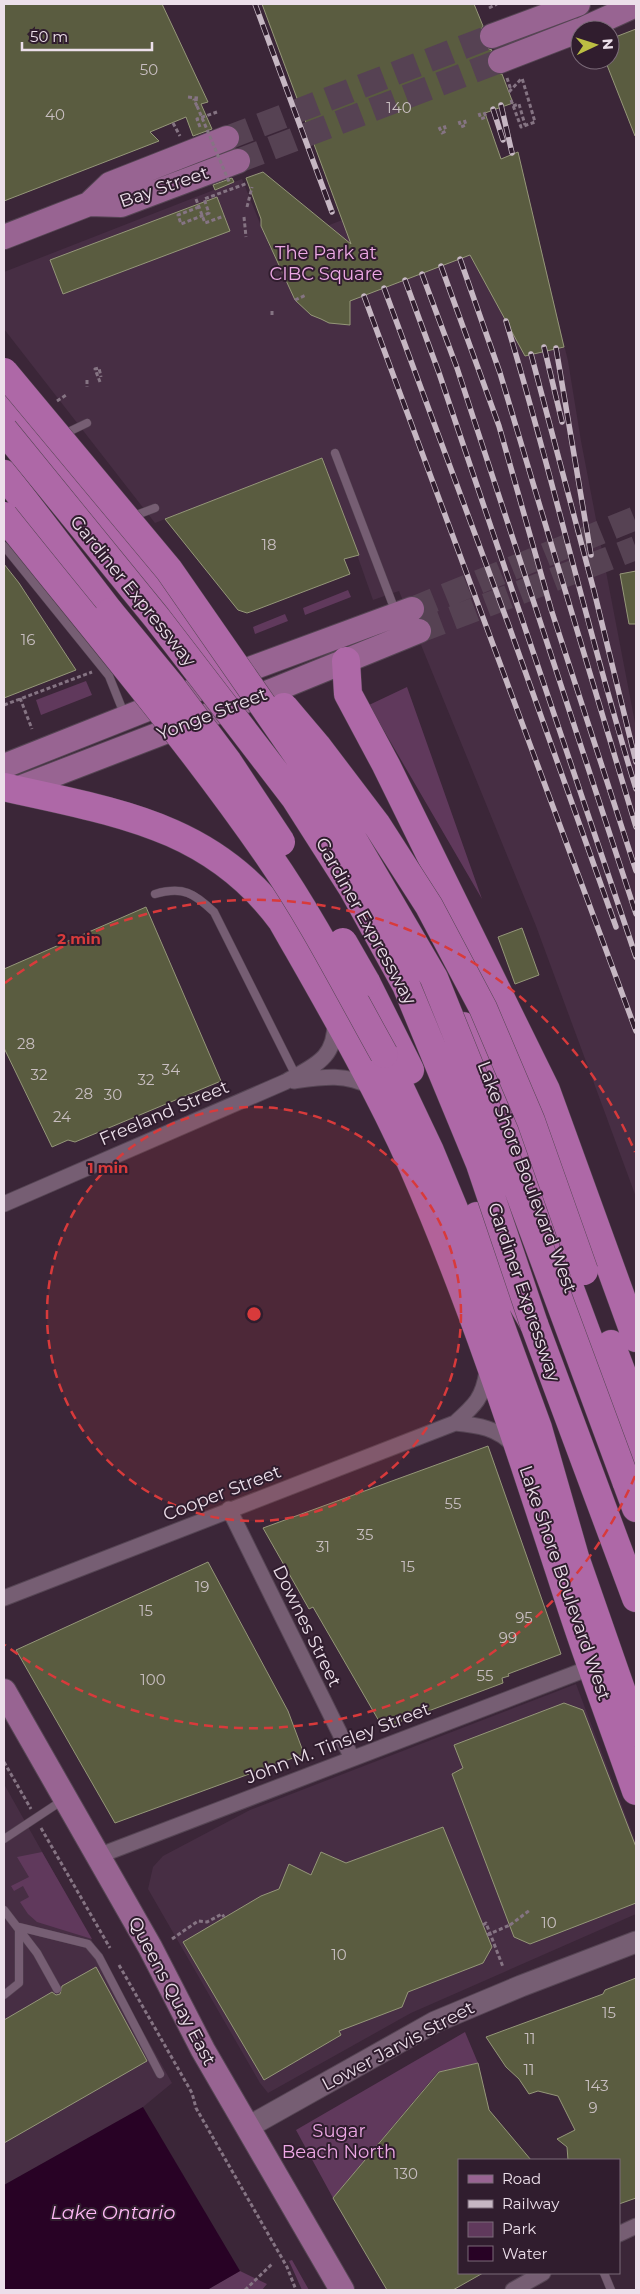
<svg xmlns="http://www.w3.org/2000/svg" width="640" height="2294" font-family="Montserrat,sans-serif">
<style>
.built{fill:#472e44}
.green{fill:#60395c}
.water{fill:#280225}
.building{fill:#5a5c40;stroke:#959779}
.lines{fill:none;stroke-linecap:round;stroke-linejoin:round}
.primary-tunnel{stroke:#564253;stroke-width:24;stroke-dasharray:24 12;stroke-linecap:butt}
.lane-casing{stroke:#564554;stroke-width:9}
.street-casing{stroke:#564554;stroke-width:17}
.secondary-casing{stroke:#564554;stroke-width:23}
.primary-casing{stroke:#564554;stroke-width:26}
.highway-casing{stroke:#564554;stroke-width:29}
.path{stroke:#857483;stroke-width:3;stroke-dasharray:4 2.5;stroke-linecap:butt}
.lane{stroke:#765e73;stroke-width:8}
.street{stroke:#765e73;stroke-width:15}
.secondary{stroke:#765e73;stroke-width:21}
.primary{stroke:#986492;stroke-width:24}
.highway{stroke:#ae68a7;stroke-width:28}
.rail-casing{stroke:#c6b7c3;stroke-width:5.5}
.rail{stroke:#301d2e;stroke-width:4;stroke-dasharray:11;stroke-linecap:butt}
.highway-bridge-casing{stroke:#564554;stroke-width:29;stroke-linecap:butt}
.path-bridge{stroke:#857483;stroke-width:3;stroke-dasharray:4 2.5;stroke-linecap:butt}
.highway-bridge{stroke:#ae68a7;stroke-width:28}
.ring{fill:none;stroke:#d83a3b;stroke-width:2.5;stroke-dasharray:9 6}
.labels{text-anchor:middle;stroke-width:4;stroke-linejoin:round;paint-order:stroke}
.number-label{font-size:15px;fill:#c8bec0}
.street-label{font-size:18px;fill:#ecdfea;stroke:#301d2e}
.park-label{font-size:18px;fill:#eda8e5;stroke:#301d2e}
.water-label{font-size:19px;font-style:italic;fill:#feb8f5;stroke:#301d2e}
.centre{fill:#d83a3b;stroke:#301d2e;stroke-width:2.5}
.ring-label{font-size:15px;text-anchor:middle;font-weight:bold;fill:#d83a3b;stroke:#301d2e;stroke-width:4;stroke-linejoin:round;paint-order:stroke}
</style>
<rect width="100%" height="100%" fill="#3b2638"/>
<path class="built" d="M518 152 568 361 581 441 636 728V1197L536 926 399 591 373 600 323 458 155 523 4 329V272L242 179 270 248Z
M576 1684 636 1843V1914L411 2013 268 2093 260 2083 148 1889 153 1867 163 1856 250 1810Z
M4 1784 172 2083 143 2107 4 2185Z"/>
<path class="green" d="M348 590 351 597 305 615 303 608Z
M285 614 288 621 255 634 253 627Z
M86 681 92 695 41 715 36 700Z
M407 687 482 899 369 705Z
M42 1852 92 1939 37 1922 28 1914 20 1902 29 1897 23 1886 14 1891 11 1886 29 1877 17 1857Z
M465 2032 478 2063 438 2072 333 2198 296 2130Z
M292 2260 309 2290H302L289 2261Z
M240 2271 267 2284 262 2290H207Z"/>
<path class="water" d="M143 2107 240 2271 207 2290H4V2185Z"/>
<path class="building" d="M4 4H162L208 102 201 104 212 129 193 136 186 117 150 132 159 141 4 201Z
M262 4H474L483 26 479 33V41L484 47 492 50 487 58V66L492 72 502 74 513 103 485 113 501 159 518 152 564 347 525 356 470 255 350 301V325L329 323 321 319 311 315 295 300 261 226V219L246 178 263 172 351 244Z
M636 29V136H635L605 60H610V39Z
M232 178 234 182 215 190 213 185Z
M217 197 230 231 63 294 50 260Z
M322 458 359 555 344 559 350 574 253 611 247 613 238 610 165 519Z
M4 564 19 583 76 670 4 698Z
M636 571V624H629L620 574Z
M146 907 221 1081 75 1142 68 1140 52 1147 4 1048V969Z
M522 928 539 975 515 984 498 937Z
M488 1446 561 1654 508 1674 509 1676 502 1678 503 1683 383 1728 313 1607 309 1609 263 1528Z
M208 1562 288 1711 304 1754 115 1823 16 1650Z
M564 1703 583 1710 636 1847V1903L530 1944 514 1937 452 1774 463 1768 454 1745Z
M443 1827 492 1947 483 1963 408 1992 402 2007 339 2031 341 2035 264 2080 183 1942 261 1896 279 1889 289 1864 311 1875 321 1852 346 1863Z
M96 1967 147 2061 4 2143V2020L52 1992 56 1995 60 1994 62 1986Z
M636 1978V2198L619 2204V2160H568L567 2147 557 2139 575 2130 558 2096 538 2091 529 2094 519 2079 506 2067 486 2037 603 1994 605 1990Z
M478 2063 489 2110 531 2160H459V2273H483L453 2290H387L333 2198 439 2072Z"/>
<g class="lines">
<path class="primary-tunnel" d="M227 138 492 36
M238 161 500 61
M412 609 636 518
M419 631 636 548"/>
<g class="lane-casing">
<path id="lane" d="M62 435 87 423
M335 453 396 613
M131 517 155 508
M4 546 109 676 125 716
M155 894C183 886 194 893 214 912L296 1076
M4 1839 63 1800
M4 1910 37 1953 57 1989
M4 1995 19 1983V1927L88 1944 99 1957 160 2074
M604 2273 611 2290"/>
</g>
<g class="street-casing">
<path id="street" d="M294 1081C322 1077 346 1073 371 1087
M4 1204 285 1082C315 1065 336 1059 335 1020
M455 1423C478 1425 498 1428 514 1446
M229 1509 352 1758
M4 1598 455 1423C475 1405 483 1398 487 1371
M98 1856 592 1667
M619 2234 636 2226
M513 2290 543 2273"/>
</g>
<g class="secondary-casing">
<path id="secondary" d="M248 2127 435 2022 521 1986 636 1942"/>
</g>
<g class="primary-casing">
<path id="primary" d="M581 30 636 5
M492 36 578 4
M500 61 580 30
M89 204 110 184 227 138
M4 237 89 204 121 205 238 161
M4 766 228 677 412 609
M14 790 274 690 419 631
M4 1691 150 1947 203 2050 342 2290"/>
</g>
<g class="highway-casing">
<path id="highway" d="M4 402 124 547 241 696
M4 474 110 612
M346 661 348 694 386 765 546 1090 636 1338
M4 787C113 812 211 824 282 921 328 1002 375 1082 413 1167 474 1306 520 1450 567 1594 588 1660 613 1725 636 1791
M366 982 410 1070
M463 1026 491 1076 636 1466
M384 1054 430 1151 488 1291 538 1428 575 1557 636 1732
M477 1216 489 1245 534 1324 636 1598
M611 1344 636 1410
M626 1481 636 1508"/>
</g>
<path class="path" d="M489 8 497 4
M507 78 511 90
M509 92 522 78
M188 97 198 98
M511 100 521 127 535 122 522 78
M197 106 194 100 200 99
M513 106 519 104 525 125
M479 113 481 119 486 117 484 112
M459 121 461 127 466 125 464 119
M173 123 180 136
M200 127 197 119 217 112
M439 127 442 133 446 131 444 125
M196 199 205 223 224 216
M199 207 178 215 181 224 209 213 204 199 248 183
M247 207 252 187
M244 217 246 237
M295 300 306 295
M272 311V317
M87 380V387
M100 382 95 369 99 368 101 377
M57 401 66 395
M20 698 32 729
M4 705 92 672
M4 1762 31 1809
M41 1828 110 1948
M483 1925 486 1923 503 1967
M510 1925 530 1910
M172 1939 198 1921 207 1922 222 1914 224 1917
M119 1965 192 2093 196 2108 287 2267 296 2290
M245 2290 272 2264"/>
<use href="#lane" class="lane"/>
<use href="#street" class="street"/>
<use href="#secondary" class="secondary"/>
<use href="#primary" class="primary"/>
<use href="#highway" class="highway"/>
<g class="rail-casing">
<path id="rail" d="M255 4 332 212
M501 105 512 153
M493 109 503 140
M460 259 500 373 636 827
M441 266 499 426 551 609 636 871
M422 274 457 368 636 914
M405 280 439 373 636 957
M384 288 509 626 616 927
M364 296 636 1031
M506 321C553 476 588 634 636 789
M544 347 562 422
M556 348 591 555
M531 354 594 591 636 762"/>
</g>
<use href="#rail" class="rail"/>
<g class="highway-bridge-casing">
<path id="highway-bridge" d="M4 372 169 570 337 812 434 978 505 1154 626 1481
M4 430 157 618 295 798 353 889 406 985 480 1164 534 1324
M4 516C94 629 188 739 270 858 313 920 347 988 384 1054
M110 612 171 686 228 762 281 842
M284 707 317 746 377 825 429 906 483 1008 531 1121 584 1271
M343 942 366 982"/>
</g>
<path class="path-bridge" d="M197 106 230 184
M487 1935 510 1925"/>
<use href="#highway-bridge" class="highway-bridge"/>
</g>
<circle cx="254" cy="1314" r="207" fill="#d83a3b" fill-opacity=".12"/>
<g class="ring">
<circle cx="254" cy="1314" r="207"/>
<path d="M635 1476A414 414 0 0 1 5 1645M5 983A414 414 0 0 1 635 1152"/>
</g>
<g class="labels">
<g class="number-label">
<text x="149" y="75">50</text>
<text x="399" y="113">140</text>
<text x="55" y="120">40</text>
<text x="269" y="550">18</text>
<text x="28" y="645">16</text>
<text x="26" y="1049">28</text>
<text x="171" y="1075">34</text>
<text x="39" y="1080">32</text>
<text x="146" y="1085">32</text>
<text x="84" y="1099">28</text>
<text x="113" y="1100">30</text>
<text x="62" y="1122">24</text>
<text x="453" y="1509">55</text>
<text x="365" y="1540">35</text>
<text x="323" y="1552">31</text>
<text x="408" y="1572">15</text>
<text x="202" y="1592">19</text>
<text x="146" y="1616">15</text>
<text x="524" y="1623">95</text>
<text x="508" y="1643">99</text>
<text x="485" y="1681">55</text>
<text x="153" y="1685">100</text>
<text x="549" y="1928">10</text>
<text x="339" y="1960">10</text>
<text x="609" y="2018">15</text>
<text x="530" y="2044">11</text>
<text x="529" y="2075">11</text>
<text x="597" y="2091">143</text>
<text x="593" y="2113">9</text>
<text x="406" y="2179">130</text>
</g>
<g class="street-label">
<text transform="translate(164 187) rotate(-19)" y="6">Bay Street</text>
<text transform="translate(133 591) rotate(51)" y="6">Gardiner Expressway</text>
<text transform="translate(212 714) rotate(-21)" y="6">Yonge Street</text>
<text transform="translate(366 921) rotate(61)" y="6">Gardiner Expressway</text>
<text transform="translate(164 1113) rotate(-23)" y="6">Freeland Street</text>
<text transform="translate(527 1177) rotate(69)" y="6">Lake Shore Boulevard West</text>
<text transform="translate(524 1292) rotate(71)" y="6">Gardiner Expressway</text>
<text transform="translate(222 1493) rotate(-21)" y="6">Cooper Street</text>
<text transform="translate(565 1583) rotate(71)" y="6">Lake Shore Boulevard West</text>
<text transform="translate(307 1626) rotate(64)" y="6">Downes Street</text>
<text transform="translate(338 1743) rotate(-21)" y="6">John M. Tinsley Street</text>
<text transform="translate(172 1991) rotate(62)" y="6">Queens Quay East</text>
<text transform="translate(398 2046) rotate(-28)" y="6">Lower Jarvis Street</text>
</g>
<g class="park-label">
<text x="326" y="259">The Park at<tspan x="326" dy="21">CIBC Square</tspan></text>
<text x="339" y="2137">Sugar<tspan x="339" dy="21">Beach North</tspan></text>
</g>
<g class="water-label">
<text x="113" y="2219">Lake Ontario</text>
</g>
</g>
<circle cx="254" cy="1314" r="8" class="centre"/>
<g class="ring-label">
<text x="79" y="944">2 min</text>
<text x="108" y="1173">1 min</text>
</g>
<rect width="640" height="2294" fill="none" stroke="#ecdfea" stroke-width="10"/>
<rect x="458" y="2159" width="162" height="115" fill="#301d2e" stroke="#7b6b79"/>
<rect x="468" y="2175" width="25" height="8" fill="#986492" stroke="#7b6b79"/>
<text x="502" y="2184" font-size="15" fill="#ecdfea">Road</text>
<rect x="468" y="2200" width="25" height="8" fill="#c6b7c3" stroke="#7b6b79"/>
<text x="502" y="2209" font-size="15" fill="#ecdfea">Railway</text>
<rect x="468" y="2222" width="25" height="15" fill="#60395c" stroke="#7b6b79"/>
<text x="502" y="2234" font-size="15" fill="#ecdfea">Park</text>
<rect x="468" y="2246" width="25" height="15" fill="#280225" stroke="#7b6b79"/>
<text x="502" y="2259" font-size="15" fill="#ecdfea">Water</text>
<g transform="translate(595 45) rotate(86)"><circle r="24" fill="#301d2e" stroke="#7b6b79"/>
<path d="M0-4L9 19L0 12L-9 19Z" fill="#bcbf43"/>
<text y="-8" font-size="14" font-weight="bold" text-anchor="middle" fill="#ecdfea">N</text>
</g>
<path d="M22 42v8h130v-8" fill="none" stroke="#ecdfea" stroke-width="2.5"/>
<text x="30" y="42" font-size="15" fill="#ecdfea" stroke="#301d2e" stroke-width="4" paint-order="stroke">50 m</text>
</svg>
